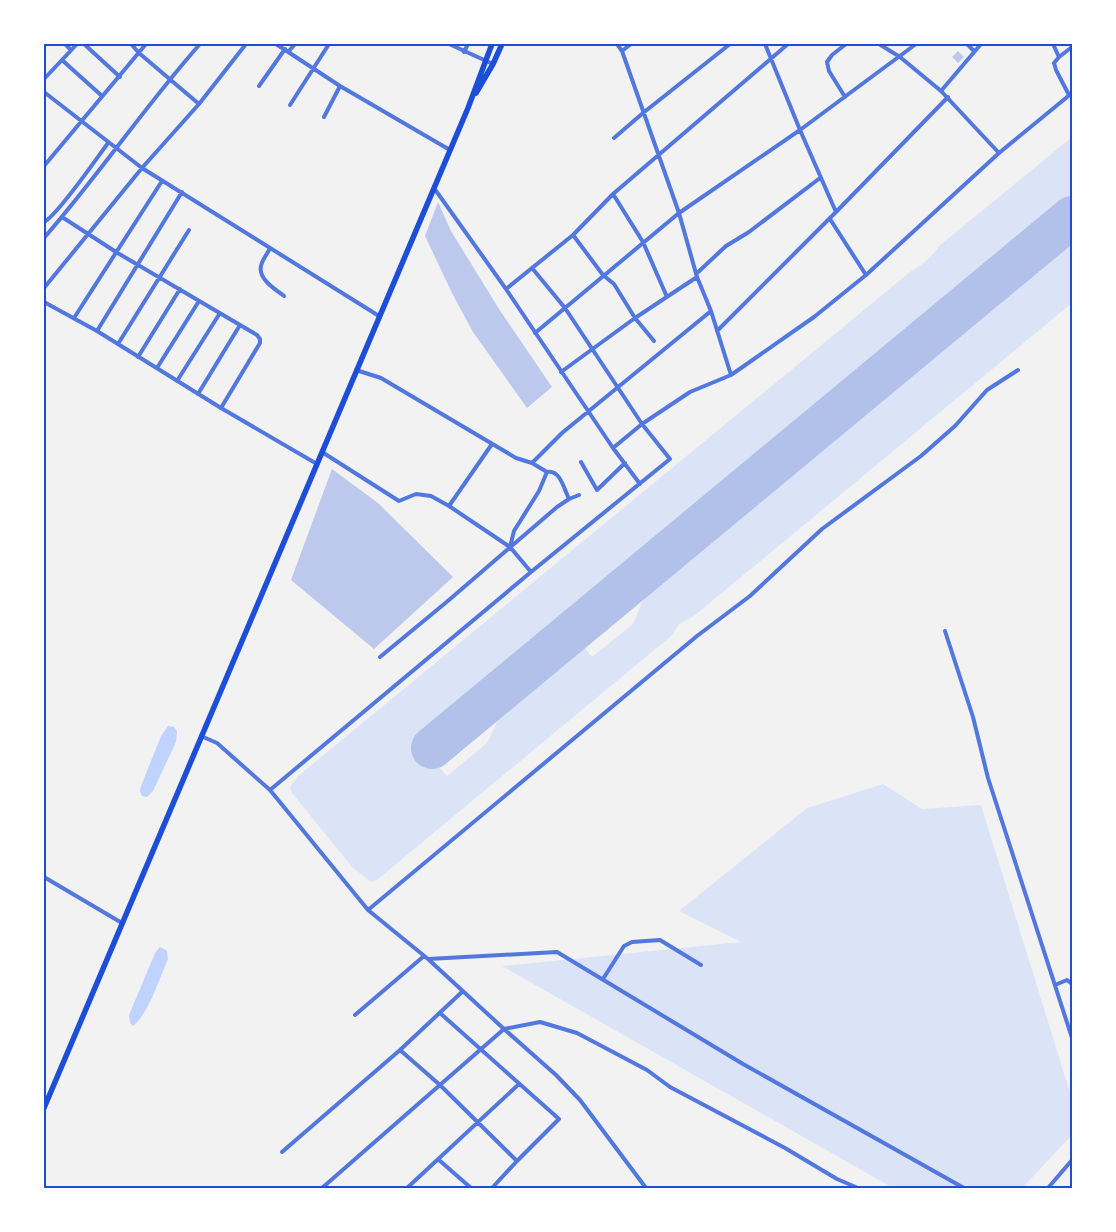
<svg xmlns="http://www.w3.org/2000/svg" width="1116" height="1232" font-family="Raleway,sans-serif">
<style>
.green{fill:#dbe4f7}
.water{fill:#bfd3fe}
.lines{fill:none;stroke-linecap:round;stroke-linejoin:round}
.runway{stroke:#b2c1ea;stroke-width:42}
.building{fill:#bdc9ec}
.minor{stroke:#5277de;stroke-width:4}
.trunk{stroke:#1d4ed8;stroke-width:5.5}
.neatline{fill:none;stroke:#1d4ed8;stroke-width:2}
</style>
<rect width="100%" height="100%" fill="#f2f2f2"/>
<path class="green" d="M1072 137V197L417 741 447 776 487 743 505 705 582 644 592 657 633 624 650 584 1072 234V303L694 616 679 624 671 636 377 880 371 882 352 867 292 793 290 787 298 776 910 272C922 265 931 258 939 246Z
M883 784 922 809 981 805 1072 1099V1135L1022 1188H893L502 966 741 942 679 911 807 808Z"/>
<path class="water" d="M168 726 174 727 177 731 176 742 153 791 147 797 142 796 140 791 141 786 161 736Z
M160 947 167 951 168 959C159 979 149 1013 133 1026L130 1023 129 1015 155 953Z"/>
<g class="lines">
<path class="runway" d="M432 748 1072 217"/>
</g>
<path class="building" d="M958 51 964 57 958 63 952 57Z
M438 202 451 231 499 309 552 387 527 408 473 332 452 293 425 236Z
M332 469 378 503 453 577 374 649 291 580Z"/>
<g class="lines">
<path class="minor" d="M65 44 71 50
M84 44 120 77
M131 44 139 53 199 104
M276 44 340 86 450 150
M449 44 493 64
M617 44 622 51 679 213 697 277 711 311 731 375
M765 44 800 130 836 212
M879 44 900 57 941 91 999 153
M967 44 974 51
M1053 44 1059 57
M289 51 295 44
M622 51 631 44
M464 52 468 44
M62 60 102 96
M44 79 77 44
M259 86 285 49
M941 91 981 44
M44 92 142 168 379 316
M1069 95 1056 70 1054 63 1059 57 1072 47
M845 97 829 71 827 62 832 55 846 44
M290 105 329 44
M324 117 340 86
M614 138 643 113 730 44
M44 166 146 44
M434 188 506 289 613 448 640 484
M613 194 643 242 667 297
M62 217 116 252 257 335 260 339V343L221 408
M830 219 866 275
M44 222C57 216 97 158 108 143
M573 235 603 275 614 284 635 318 654 341
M44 238C99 175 145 106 200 44
M270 248C268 253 262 260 261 266 258 279 275 289 284 296
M696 274 726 246 749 232 820 178
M44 288 142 168 199 104 246 44
M506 289 573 235 613 194 788 44
M44 302 97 331 221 408 317 464
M74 318 162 181
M97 331 182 192
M717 331 836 212 948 97
M535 333 679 213 800 130 916 44
M118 344 189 230
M138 357 180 289
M157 368 199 301
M356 370 381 378 516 458 532 463 547 472
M561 372 635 318 697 277
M177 381 220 313
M198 394 240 325
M613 448 642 424 690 392 731 375 814 317 866 275 999 153 1072 93
M322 452 399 501 416 494 431 496 449 506 510 547 531 572
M581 462 597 490 625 463
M532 463 562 433 711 311
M547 472C560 469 564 489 569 499
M449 506 492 444
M510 547 514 531 539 491 547 472
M945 631 973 717 988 778 1072 1038
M380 657 449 600 557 507 569 499 579 495
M201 736 217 743 270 790 368 910 428 959 504 1029 556 1075 580 1100 646 1188
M270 790 531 572 670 459 642 424 565 308 532 268
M44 877 122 923
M368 910 697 636 750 596 822 529 921 456 955 426 987 390 1018 370
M428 959 557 952 743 1064 964 1188
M603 979 624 946 632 942 660 940 701 965
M1055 985 1067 980 1072 984
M440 1013 559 1119 517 1161 492 1188
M355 1015 424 956
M400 1050 440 1085 517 1161
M282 1152 400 1050 463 991
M439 1160 471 1188
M322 1188 504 1029 540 1022 577 1033 647 1070 670 1087 785 1148 837 1179 858 1188
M407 1188 519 1084
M1048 1188 1072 1160"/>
<path class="trunk" d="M476 93 493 64 502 44
M44 1108 468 108 492 44"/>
</g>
<rect width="1116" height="1232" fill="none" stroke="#ffffff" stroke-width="90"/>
<rect x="45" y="45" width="1026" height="1142" class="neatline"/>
</svg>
